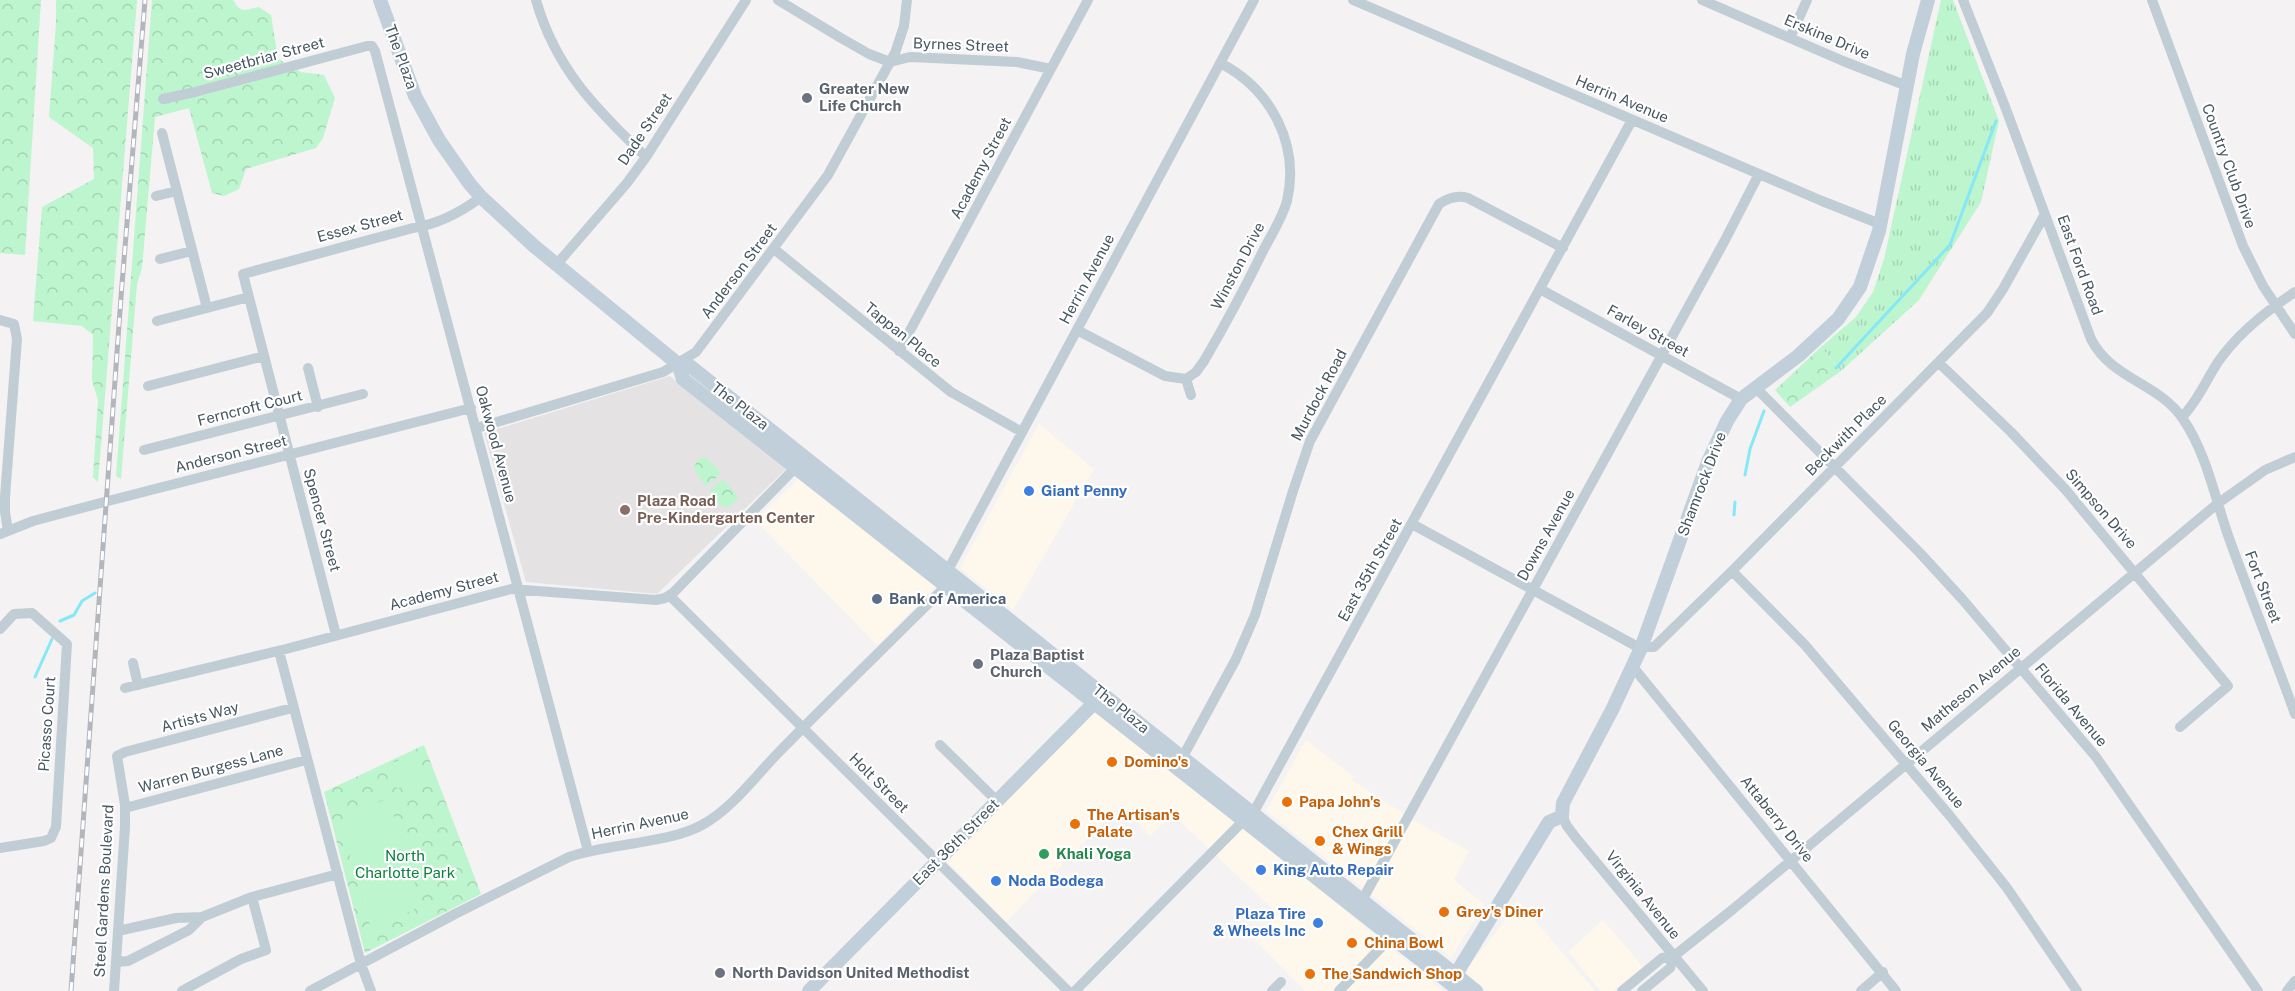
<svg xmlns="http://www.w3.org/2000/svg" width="2295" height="991" font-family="'Public Sans',sans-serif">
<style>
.commercial{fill:#fef7eb}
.education{fill:#e5e2e4}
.grass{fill:url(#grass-tufts)}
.forest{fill:url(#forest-crowns)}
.garden{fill:#bdf5ce}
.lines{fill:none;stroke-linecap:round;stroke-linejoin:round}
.stream{stroke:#85e8f7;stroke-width:3}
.street{stroke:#c1cdd5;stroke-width:10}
.secondary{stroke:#c1cfda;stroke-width:14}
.rail-casing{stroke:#b3b7bd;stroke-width:5}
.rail{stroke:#fff;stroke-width:3;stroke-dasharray:9;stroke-linecap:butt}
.worship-dot{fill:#6b7280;stroke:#fff;stroke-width:2}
.shop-dot{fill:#3f7fe0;stroke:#fff;stroke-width:2}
.education-dot{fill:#8d6e63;stroke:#fff;stroke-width:2}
.service-dot{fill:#5c6f8a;stroke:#fff;stroke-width:2}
.food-dot{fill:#e8710a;stroke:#fff;stroke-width:2}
.leisure-dot{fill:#2e9e5b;stroke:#fff;stroke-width:2}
.labels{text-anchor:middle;stroke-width:4.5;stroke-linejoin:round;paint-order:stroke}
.street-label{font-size:15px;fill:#475762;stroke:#fff}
.worship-label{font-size:15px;font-weight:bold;fill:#5b616d;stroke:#fff;text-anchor:start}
.shop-label{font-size:15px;font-weight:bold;fill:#366cbe;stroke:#fff;text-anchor:start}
.education-label{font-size:15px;font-weight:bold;fill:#785e54;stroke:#fff;text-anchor:start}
.service-label{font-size:15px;font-weight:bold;fill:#4e5e75;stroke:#fff;text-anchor:start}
.food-label{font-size:15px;font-weight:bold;fill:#c56008;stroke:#fff;text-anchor:start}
.leisure-label{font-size:15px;font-weight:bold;fill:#27864d;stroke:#fff;text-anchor:start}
.park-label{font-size:15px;fill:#0c823f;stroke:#fff}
</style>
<defs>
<pattern id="grass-tufts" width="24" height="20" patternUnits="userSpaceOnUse" patternTransform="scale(1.5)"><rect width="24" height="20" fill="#bdf5ce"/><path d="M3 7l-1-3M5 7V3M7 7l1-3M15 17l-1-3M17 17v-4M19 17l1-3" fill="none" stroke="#a4d4b3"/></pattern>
<pattern id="forest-crowns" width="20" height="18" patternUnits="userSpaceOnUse" patternTransform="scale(1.5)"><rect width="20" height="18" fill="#bdf5ce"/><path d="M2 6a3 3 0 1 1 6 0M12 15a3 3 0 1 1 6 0" fill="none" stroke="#a4d4b3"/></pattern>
</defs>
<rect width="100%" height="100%" fill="#f4f2f2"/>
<path class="commercial" d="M1039 424 1094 469 1013 610 960 568Z
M808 470 939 583 877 645 755 520Z
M1099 704 1233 818 1443 991H1305L1255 940 1278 914 1172 814 1150 836 1122 804 1006 922 946 860 979 831 1036 768Z
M1306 740 1354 777 1352 780 1415 821 1469 851 1454 880 1484 904 1451 958 1266 811Z
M1517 899 1595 991H1488L1470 978 1467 975V968L1504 922Z
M1603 920 1643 967 1613 991H1601L1568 952Z"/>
<path class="education" d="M670 376 786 469 657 594 526 582 484 433Z"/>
<path class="grass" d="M1941 0H1953L1999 121 1981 202 1919 300 1841 371 1821 347 1856 317 1873 292 1884 259Z"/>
<path class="forest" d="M0 0H41L25 255 0 253Z
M56 0H137L98 482 93 477 98 400 92 380 93 335 82 326 33 321 42 207 94 179 93 148 49 117 56 23Z
M152 0H233C241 14 245 10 259 7L271 15 278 59 301 72 324 75 335 98 323 138 316 148 246 169 239 189 224 196 212 193 189 108 155 117 142 268 137 284 121 479 116 476Z
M1821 347 1841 371 1790 407 1775 390Z
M705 457 719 470 720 475 706 486 696 473 694 466 700 458Z
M723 479 739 497 731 506 725 507 714 502 713 497 710 495V490Z
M424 745 481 894 365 953 324 792Z"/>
<path class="garden" d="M417 753 427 777 397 789 387 765Z
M388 798 422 906 371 929 340 820Z"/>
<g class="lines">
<path class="stream" d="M1836 368 1950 245 1996 121
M1745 475 1750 449 1764 411
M1734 515 1735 502
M60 621 74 615 82 601 95 593
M35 677 52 639"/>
<path class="street" d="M536 0C555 68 596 109 646 157
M778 0 841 38 869 54 890 62 910 57 1017 62 1051 69
M1353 0 1822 201 1880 224
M1702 0 1843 61 1907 86
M1963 0 2006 109 2091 339C2111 379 2159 383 2183 419 2207 454 2215 499 2229 538 2250 597 2274 655 2295 714
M2152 0 2243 246 2263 286 2295 334
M1790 38 1807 0
M163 99 195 92 367 46H372L375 51 588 851
M162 133 207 308
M156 196 177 191
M774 249 951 392 1022 432
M160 259 192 251
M557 264 627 183 646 157 746 0
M1540 289 1741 399
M0 320 14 324 17 339 5 497V512L8 531
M157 321 249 297
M1077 330 1165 376 1186 379 1196 372 1204 361C1225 325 1245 288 1263 251 1271 235 1282 219 1287 201 1300 144 1271 89 1220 63
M899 351 1088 0
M1939 363 2011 432 2065 489 2228 686 2180 727
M308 368 318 407
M1186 379 1191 395
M148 386 264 356
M1755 387 1920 553 1963 600 2096 757 2258 991
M2182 417C2198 401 2206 380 2218 362 2238 333 2266 311 2295 292
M477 428 663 372 696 352 828 175 895 53 904 26 907 0
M144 450 363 394
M1412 524 1638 647H1654L1732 571 1987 313 2003 289 2045 214
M0 534 33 521 108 501 471 408
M1732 571 1805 645 1950 816 2007 888 2077 991
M947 572 1254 0
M670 596 1068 991
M0 629 14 614 32 613 67 644 56 827 51 838 44 841 0 848
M336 635 243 274 413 228C438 224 460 213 481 197
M279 651 361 964 371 991
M133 663 138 685
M1633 667 1896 991
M125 688 286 649 511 589 656 600 665 598 673 593 795 468
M940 745 997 801
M1180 762 1236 659 1255 615 1293 491 1310 441 1439 204C1448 198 1458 195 1468 198L1563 248
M125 808 306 760
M1562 816 1567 826 1576 838 1703 991
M1359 906 1724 242 1759 174
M118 931 176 918 202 917
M116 962 128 961 189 930 202 917 252 897 338 874
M114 991 125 827V805L117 756 125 752 292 708
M182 991 241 959 266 950 252 897
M310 991 455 914 569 857C610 843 667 844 702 825 734 807 756 775 781 750 836 694 892 640 947 585
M1075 991 1256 808 1632 120
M1272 991 1281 982
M1339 991 1395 933
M1622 991 1662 958 1674 956 1732 910 2217 504 2265 470 2295 457
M1642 991 1670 968 1674 956
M1861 991 1883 972
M2287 991 2295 981"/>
<path class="secondary" d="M380 0 415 96 439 140 469 183 481 197 534 246 678 364 690 366 1476 991
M678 364 683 379 1460 991
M1456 974 1549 822 1562 816 1563 803 1613 708 1641 648 1708 462 1727 421 1741 399 1798 356 1838 319 1860 287 1879 231 1913 54 1928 0
M809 991 1099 698"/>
<g class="rail-casing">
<path id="rail" d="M71 991 121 297 145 0"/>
</g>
<use href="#rail" class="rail"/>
</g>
<g class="worship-dot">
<circle cx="807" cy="98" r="6"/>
<circle cx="978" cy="664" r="6"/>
<circle cx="720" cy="973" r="6"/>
</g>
<g class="shop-dot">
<circle cx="1029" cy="491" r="6"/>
<circle cx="1261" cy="870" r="6"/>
<circle cx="996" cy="881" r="6"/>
<circle cx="1318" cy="923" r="6"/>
</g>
<circle class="education-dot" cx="625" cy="510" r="6"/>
<circle class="service-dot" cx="877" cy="599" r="6"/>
<g class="food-dot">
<circle cx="1112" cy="762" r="6"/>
<circle cx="1287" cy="802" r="6"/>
<circle cx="1075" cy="824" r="6"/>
<circle cx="1320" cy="841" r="6"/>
<circle cx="1444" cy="912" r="6"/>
<circle cx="1352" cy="943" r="6"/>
<circle cx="1310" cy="974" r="6"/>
</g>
<circle class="leisure-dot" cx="1044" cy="854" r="6"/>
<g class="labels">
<g class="street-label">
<text transform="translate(1827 37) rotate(23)" y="5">Erskine Drive</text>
<text transform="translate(961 45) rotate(2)" y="5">Byrnes Street</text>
<text transform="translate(401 57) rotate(70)" y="5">The Plaza</text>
<text transform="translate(264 58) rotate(-15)" y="5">Sweetbriar Street</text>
<text transform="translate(1622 99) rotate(23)" y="5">Herrin Avenue</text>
<text transform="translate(645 129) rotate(-56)" y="5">Dade Street</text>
<text transform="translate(2229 166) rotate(70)" y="5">Country Club Drive</text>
<text transform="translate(981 168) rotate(-62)" y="5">Academy Street</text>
<text transform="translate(360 226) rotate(-15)" y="5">Essex Street</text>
<text transform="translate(2080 265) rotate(70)" y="5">East Ford Road</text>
<text transform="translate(1238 266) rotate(-62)" y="5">Winston Drive</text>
<text transform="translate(739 271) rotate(-53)" y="5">Anderson Street</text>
<text transform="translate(1087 279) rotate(-62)" y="5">Herrin Avenue</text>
<text transform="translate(1648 331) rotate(29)" y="5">Farley Street</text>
<text transform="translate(903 335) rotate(39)" y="5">Tappan Place</text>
<text transform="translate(1319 395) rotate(-62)" y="5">Murdock Road</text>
<text transform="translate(740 406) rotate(38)" y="5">The Plaza</text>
<text transform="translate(250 408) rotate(-14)" y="5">Ferncroft Court</text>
<text transform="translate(1846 435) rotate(-45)" y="5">Beckwith Place</text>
<text transform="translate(496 444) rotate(75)" y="5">Oakwood Avenue</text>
<text transform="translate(231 454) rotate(-14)" y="5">Anderson Street</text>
<text transform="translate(1702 484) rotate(-69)" y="5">Shamrock Drive</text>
<text transform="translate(2101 509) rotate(49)" y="5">Simpson Drive</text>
<text transform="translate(322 520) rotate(75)" y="5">Spencer Street</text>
<text transform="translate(1546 535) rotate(-61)" y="5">Downs Avenue</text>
<text transform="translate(1370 570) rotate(-61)" y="5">East 35th Street</text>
<text transform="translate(2263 587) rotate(69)" y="5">Fort Street</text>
<text transform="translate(444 591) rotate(-15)" y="5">Academy Street</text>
<text transform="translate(1971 689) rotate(-40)" y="5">Matheson Avenue</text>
<text transform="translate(2071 705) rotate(50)" y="5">Florida Avenue</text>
<text transform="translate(1121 709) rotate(39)" y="5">The Plaza</text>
<text transform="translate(200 717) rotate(-15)" y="5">Artists Way</text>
<text transform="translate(47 724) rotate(-86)" y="5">Picasso Court</text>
<text transform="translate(1926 764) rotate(50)" y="5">Georgia Avenue</text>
<text transform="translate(211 769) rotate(-15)" y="5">Warren Burgess Lane</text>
<text transform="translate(879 783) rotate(45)" y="5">Holt Street</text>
<text transform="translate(1777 819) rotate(51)" y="5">Attaberry Drive</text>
<text transform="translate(640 824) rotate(-12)" y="5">Herrin Avenue</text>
<text transform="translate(956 842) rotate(-45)" y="5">East 36th Street</text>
<text transform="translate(104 891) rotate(-87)" y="5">Steel Gardens Boulevard</text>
<text transform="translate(1643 895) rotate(51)" y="5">Virginia Avenue</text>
</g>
<g class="worship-label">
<text x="819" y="94">Greater New<tspan x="819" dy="17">Life Church</tspan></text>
<text x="990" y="660">Plaza Baptist<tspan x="990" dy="17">Church</tspan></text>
<text x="732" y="978">North Davidson United Methodist</text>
</g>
<g class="shop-label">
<text x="1041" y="496">Giant Penny</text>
<text x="1273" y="875">King Auto Repair</text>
<text x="1008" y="886">Noda Bodega</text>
<text x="1306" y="919" text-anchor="end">Plaza Tire<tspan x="1306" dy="17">&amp; Wheels Inc</tspan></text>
</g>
<g class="education-label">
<text x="637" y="506">Plaza Road<tspan x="637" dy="17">Pre-Kindergarten Center</tspan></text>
</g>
<g class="service-label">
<text x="889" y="604">Bank of America</text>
</g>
<g class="food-label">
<text x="1124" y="767">Domino's</text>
<text x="1299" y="807">Papa John's</text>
<text x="1087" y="820">The Artisan's<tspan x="1087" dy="17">Palate</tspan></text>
<text x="1332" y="837">Chex Grill<tspan x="1332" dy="17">&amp; Wings</tspan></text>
<text x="1456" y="917">Grey's Diner</text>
<text x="1364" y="948">China Bowl</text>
<text x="1322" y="979">The Sandwich Shop</text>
</g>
<g class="leisure-label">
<text x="1056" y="859">Khali Yoga</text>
</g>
<g class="park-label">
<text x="405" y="861">North<tspan x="405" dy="17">Charlotte Park</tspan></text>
</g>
</g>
</svg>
